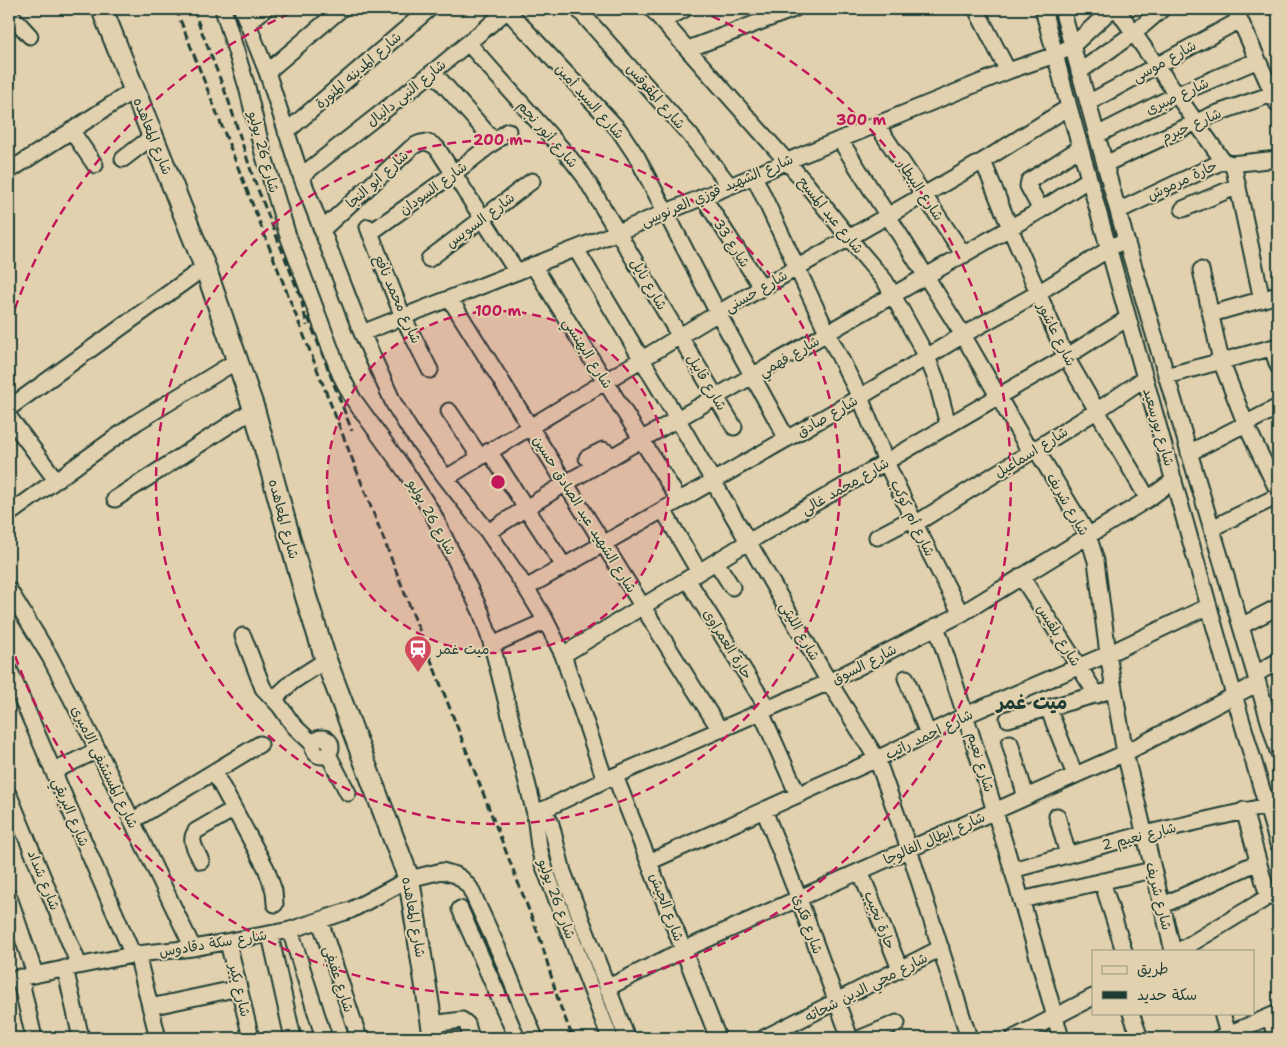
<svg xmlns="http://www.w3.org/2000/svg" width="1287" height="1047" font-family="'Shantell Sans','Playpen Sans Arabic',sans-serif">
<style>
.lines{fill:none;stroke-linecap:round;stroke-linejoin:round}
.minor-casing{stroke:#1f3d34;stroke-width:19}
.major-casing{stroke:#1f3d34;stroke-width:24}
.minor{stroke:#e2d1ae;stroke-width:15}
.major{stroke:#e2d1ae;stroke-width:20}
.rail{stroke:#1f3d34;stroke-width:3;stroke-dasharray:8 4;stroke-linecap:butt}
.ring{fill:none;stroke:#c2185b;stroke-width:2.5;stroke-dasharray:9 6}
.labels{text-anchor:middle;stroke-width:4;stroke-linejoin:round;paint-order:stroke}
.street-label{font-size:14px;fill:#1f3d34;stroke:#e2d1ae}
.poi-label{font-size:14px;fill:#1f3d34;stroke:#e2d1ae;text-anchor:start}
.district-label{font-size:19px;font-weight:bold;fill:#1f3d34;stroke:#e2d1ae}
.centre{fill:#c2185b;stroke:#e2d1ae;stroke-width:2.5}
.ring-label{font-size:15px;text-anchor:middle;font-weight:bold;fill:#c2185b;stroke:#e2d1ae;stroke-width:4;stroke-linejoin:round;paint-order:stroke}
</style>
<rect width="100%" height="100%" fill="#e2d1ae"/>
<filter id="ink" filterUnits="userSpaceOnUse"><feTurbulence type="fractalNoise" baseFrequency=".02" numOctaves="2"/><feDisplacementMap in="SourceGraphic" scale="10" xChannelSelector="R" yChannelSelector="G"/><feConvolveMatrix kernelMatrix="1 2 1 2 8 2 1 2 1" color-interpolation-filters="sRGB"/></filter>
<g filter="url(#ink)">
<g class="lines">
<g class="minor-casing">
<path id="minor" d="M223 9 247 87 263 153 287 233 340 374 353 399 406 472 432 512 481 612 492 645 535 814 539 847 543 864 610 1038
M242 9 267 72 301 176 322 230 362 333 394 404 410 430 446 478 488 532 526 588 546 621 563 655 605 780
M578 9 690 135 730 186
M652 9 804 181 861 253 885 281 927 357 936 379 948 425
M976 9 1008 71
M1043 9 1069 107 1227 671 1278 844
M1062 9 1126 240 1278 751
M1117 9 1223 161
M1235 9 1278 105
M507 10 619 130 637 157 718 313 787 439
M9 13 30 36
M663 21 685 9
M248 23 265 9
M468 43 570 158 584 176 734 427
M688 49 794 9
M267 72 341 9
M433 72 495 142
M1079 72 1134 33 1162 9
M1088 103 1240 20
M877 125 964 255
M71 130 95 165
M286 132 429 9
M1097 135 1176 95 1258 60
M840 140 963 335 1025 443 1036 449 1088 535 1096 561 1108 654 1125 753 1173 951
M123 159 153 136
M983 161 1010 228 1066 357 1148 499
M1105 164 1212 115 1278 92
M1231 164 1234 169 1262 300
M9 171 134 90
M301 176 433 72 509 9
M754 176 828 334 860 397 886 462 915 524 961 614
M703 197 762 288
M1183 209 1238 186
M1041 210 1028 186 1029 181 1080 148
M1118 211 1223 161 1231 164 1278 159
M368 227 403 317 430 370
M322 230 411 148C421 141 427 140 437 148L517 272
M370 233 453 174 508 131
M576 249 678 420 829 682 877 759 909 849 969 1038
M429 259 532 181
M533 265 679 500
M1201 270 1221 361 1246 425 1278 491
M450 299 720 730
M1211 314 1278 295
M362 333 618 232 754 176 797 157 1008 71 1055 55 1072 46 1112 9
M1272 348 1278 366
M1166 376 1278 346
M9 408 205 267
M449 411 480 457
M9 417 56 480
M489 451 564 566
M1189 453 1278 407
M587 458 603 450 607 452 611 458
M446 478 718 313 983 161 1069 107
M115 499 254 409
M663 510 699 572
M9 514 137 422 238 360
M915 524 1098 410 1145 378
M1212 528 1278 496
M488 532 566 483 1041 210 1089 179
M877 537 913 518
M716 562 732 587
M1021 576 1097 695
M687 579 768 709
M526 588 860 397 963 335 1038 293 1117 244
M9 590 50 657 98 750 193 948
M936 626C982 762 1022 900 1061 1038
M1241 626 1278 607
M243 636 263 688 279 705 294 726 314 745
M492 645 546 621
M563 655 748 542 1066 357 1128 318
M9 669 133 955
M1256 674 1278 661
M906 678 928 734
M274 699 292 682 326 660
M1048 708 1075 775
M761 712 798 795
M1008 719 1105 692
M313 747a9 9 0 1 1 18 0a9 9 0 1 1-18 0Z
M1010 743 1026 797
M328 754 348 793
M54 771 98 750
M214 772 266 868 274 891 275 904
M615 776 718 1038
M9 795 79 965
M544 809 551 824 563 872 627 1038
M764 810 799 899 850 1038
M1244 810 1268 897
M535 814 605 780 829 682 961 614 1148 499 1174 480
M1057 816 1068 855
M132 821 260 744
M201 861C197 851 188 841 196 831L234 809
M649 862 877 759 966 715 1108 654 1209 606
M1012 870 1144 834 1267 806
M860 871 900 969
M1102 881 1124 951
M9 897 35 974
M1021 900 1152 870
M1161 906 1258 862
M460 909 517 1038
M320 921 359 1038
M290 930 324 1038
M270 935 293 1038
M228 942 251 1038
M1179 951 1278 891
M137 954 158 1038
M65 968 81 1038
M20 977 34 1038
M9 980 137 954 193 948 290 930 351 910 409 879 442 871 456 875 462 879 470 888 499 951 535 1038
M607 988 683 950 1125 753 1258 683
M150 1007 239 988
M1131 1013 1140 1038
M1222 1013 1229 1038
M1270 1017 1276 1038
M432 1024 462 1020 467 1024 471 1038
M764 1038 941 948
M861 1038 897 1023
M1014 1038 1093 997
M1219 1038 1278 1013"/>
</g>
<g class="major-casing">
<path id="major" d="M102 9 205 267 254 409 306 597 326 660 409 879 434 1038"/>
</g>
<use href="#minor" class="minor"/>
<use href="#major" class="major"/>
<path class="rail" d="M176 9 541 941 559 1003 573 1038
M193 9 229 102 253 177 301 298 307 326
M308 317 352 431"/>
</g>
</g>
<circle cx="498" cy="482" r="171" fill="#c2185b" fill-opacity=".12"/>
<g class="ring">
<circle cx="498" cy="482" r="171"/>
<circle cx="498" cy="482" r="342"/>
<path d="M10 323A513 513 0 0 1 298 10M698 10A513 513 0 1 1 10 641"/>
</g>
<defs>
<g id="station-pin" transform="scale(1.4375)"><path d="M0 17L-7.5 6A9.5 9.5 0 1 1 7.5 6Z" fill="#d1495b" stroke="#e2d1ae"/><path d="M-3-6H3Q5-6 5-4V2Q5 4 3 4L4.5 6H3L1.5 4h-3L-3 6H-4.5L-3 4Q-5 4-5 2V-4Q-5-6-3-6ZM-3.5-4v3h7v-3ZM-3.5 1v1.5H-2V1ZM2 1v1.5H3.5V1Z" fill="#fff"/></g>
</defs>
<g fill-rule="evenodd">
<use href="#station-pin" x="418" y="649"/>
</g>
<g class="labels">
<g class="street-label">
<text transform="translate(1164 61) rotate(-29)" y="5">شارع موسى</text>
<text transform="translate(358 70) rotate(-41)" y="5">شارع المدينه المنورة</text>
<text transform="translate(406 93) rotate(-39)" y="5">شارع النبى دانيال</text>
<text transform="translate(656 96) rotate(49)" y="5">شارع المقوقس</text>
<text transform="translate(1177 96) rotate(-25)" y="5">شارع صبرى</text>
<text transform="translate(590 101) rotate(48)" y="5">شارع السيد أمين</text>
<text transform="translate(1191 125) rotate(-24)" y="5">شارع حيرم</text>
<text transform="translate(548 134) rotate(49)" y="5">شارع أنور نجم</text>
<text transform="translate(153 136) rotate(68)" y="5">شارع المعاهده</text>
<text transform="translate(264 152) rotate(75)" y="5">شارع 26 يوليو</text>
<text transform="translate(377 179) rotate(-42)" y="5">شارع ابو النجا</text>
<text transform="translate(1182 180) rotate(-25)" y="5">حارة مرموش</text>
<text transform="translate(433 188) rotate(-36)" y="5">شارع السودان</text>
<text transform="translate(717 190) rotate(-23)" y="5">شارع الشهيد فوزي العرنوسى</text>
<text transform="translate(921 190) rotate(56)" y="5">شارع البيطار</text>
<text transform="translate(831 215) rotate(51)" y="5">شارع عبد المسيح</text>
<text transform="translate(480 220) rotate(-37)" y="5">شارع السويس</text>
<text transform="translate(732 243) rotate(57)" y="5">شارع 33</text>
<text transform="translate(649 284) rotate(59)" y="5">شارع نايل</text>
<text transform="translate(756 291) rotate(-30)" y="5">شارع حسنى</text>
<text transform="translate(398 299) rotate(66)" y="5">شارع محمد نافع</text>
<text transform="translate(1057 334) rotate(64)" y="5">شارع عاشور</text>
<text transform="translate(588 353) rotate(58)" y="5">شارع البهنسي</text>
<text transform="translate(789 356) rotate(-30)" y="5">شارع فهمي</text>
<text transform="translate(707 382) rotate(59)" y="5">شارع قابيل</text>
<text transform="translate(827 416) rotate(-30)" y="5">شارع صادق</text>
<text transform="translate(1159 427) rotate(74)" y="5">شارع بورسعيد</text>
<text transform="translate(1031 452) rotate(-32)" y="5">شارع اسماعيل</text>
<text transform="translate(845 486) rotate(-30)" y="5">شارع محمد غالى</text>
<text transform="translate(1068 504) rotate(60)" y="5">شارع شريف</text>
<text transform="translate(585 514) rotate(58)" y="5">شارع الشهيد عبد الصادق حسين</text>
<text transform="translate(432 517) rotate(61)" y="5">شارع 26 يوليو</text>
<text transform="translate(913 518) rotate(64)" y="5">شارع أم كوكب</text>
<text transform="translate(284 519) rotate(75)" y="5">شارع المعاهده</text>
<text transform="translate(800 631) rotate(60)" y="5">شارع الليثى</text>
<text transform="translate(1059 635) rotate(58)" y="5">شارع بلقيس</text>
<text transform="translate(728 644) rotate(58)" y="5">حارة العمراوى</text>
<text transform="translate(864 664) rotate(-27)" y="5">شارع السوق</text>
<text transform="translate(929 734) rotate(-26)" y="5">شارع احمد راتب</text>
<text transform="translate(981 762) rotate(73)" y="5">شارع نعيم</text>
<text transform="translate(105 767) rotate(64)" y="5">شارع المستشفى الاميرى</text>
<text transform="translate(71 812) rotate(67)" y="5">شارع البريقي</text>
<text transform="translate(1139 836) rotate(-14)" y="5">شارع نعيم 2</text>
<text transform="translate(934 838) rotate(-24)" y="5">شارع ابطال الفالوجا</text>
<text transform="translate(44 880) rotate(68)" y="5">شارع شداد</text>
<text transform="translate(1159 896) rotate(76)" y="5">شارع شريف</text>
<text transform="translate(557 899) rotate(70)" y="5">شارع 26 يوليو</text>
<text transform="translate(667 907) rotate(69)" y="5">شارع الجيش</text>
<text transform="translate(414 917) rotate(80)" y="5">شارع المعاهده</text>
<text transform="translate(880 920) rotate(68)" y="5">حارة نجيب</text>
<text transform="translate(808 924) rotate(70)" y="5">شارع فكرى</text>
<text transform="translate(213 943) rotate(-9)" y="5">شارع سكة دقادوس</text>
<text transform="translate(339 979) rotate(72)" y="5">شارع عفيفى</text>
<text transform="translate(866 987) rotate(-27)" y="5">شارع محي الدين شحاته</text>
<text transform="translate(240 990) rotate(77)" y="5">شارع بكير</text>
</g>
<g class="poi-label">
<text x="437" y="654">ميت غمر</text>
</g>
<g class="district-label">
<text x="1032" y="709">ميت غمر</text>
</g>
</g>
<circle cx="498" cy="482" r="8" class="centre"/>
<g class="ring-label">
<text x="861" y="125">300 m</text>
<text x="498" y="145">200 m</text>
<text x="498" y="316">100 m</text>
</g>
<rect width="1287" height="1047" fill="none" stroke="#e2d1ae" stroke-width="30"/>
<rect x="15" y="15" width="1257" height="1017" fill="none" stroke="#1f3d34" stroke-width="2" filter="url(#ink)"/>
<rect x="1092" y="950" width="162" height="65" fill="#e2d1ae" stroke="#94967d"/>
<rect x="1102" y="966" width="25" height="8" fill="#e2d1ae" stroke="#94967d"/>
<text x="1137" y="974" font-size="15" fill="#1f3d34">طريق</text>
<rect x="1102" y="991" width="25" height="8" fill="#1f3d34" stroke="#94967d"/>
<text x="1137" y="1000" font-size="15" fill="#1f3d34">سكة حديد</text>
</svg>
